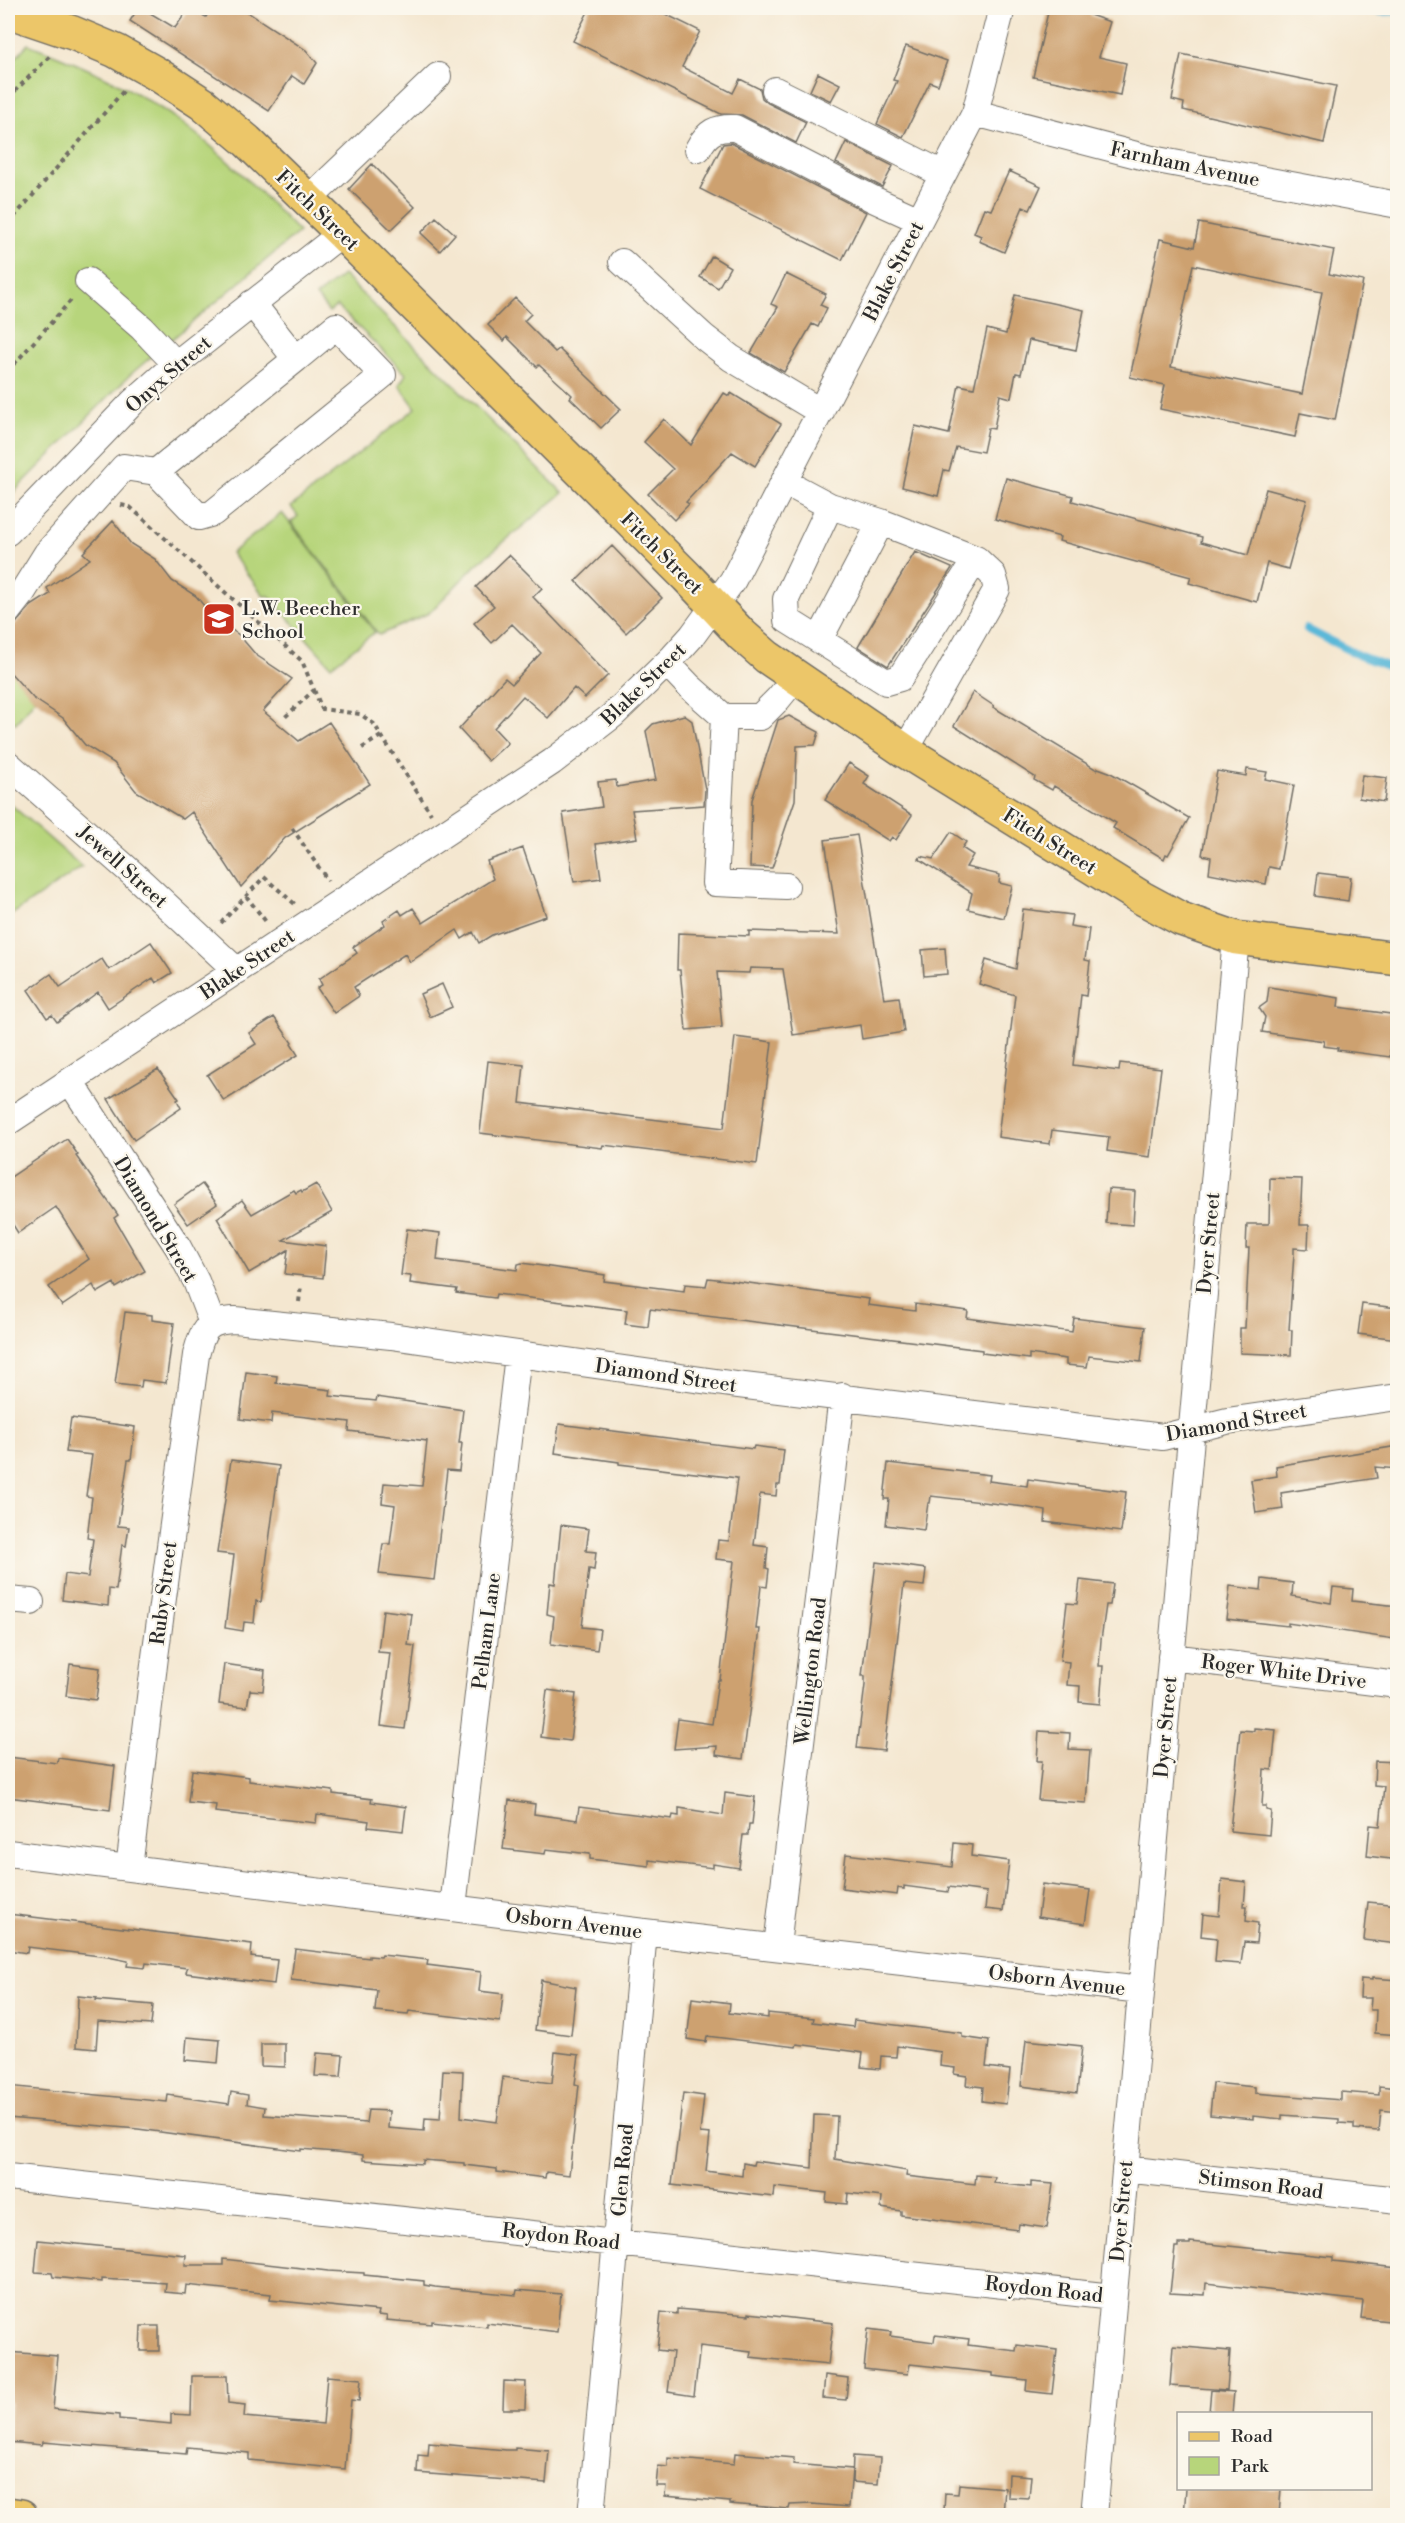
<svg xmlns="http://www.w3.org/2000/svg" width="1405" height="2523" font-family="'Libre Bodoni',serif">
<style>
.green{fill:#b7d57b;stroke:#718053;stroke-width:1.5}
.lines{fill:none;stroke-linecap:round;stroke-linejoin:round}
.stream{stroke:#5ab8d8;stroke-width:8}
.building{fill:#cda16f;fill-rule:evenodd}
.minor-casing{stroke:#716d65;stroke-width:28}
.major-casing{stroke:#716d65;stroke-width:36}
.path{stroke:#716d65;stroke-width:4;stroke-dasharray:4.5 4.5;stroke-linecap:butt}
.minor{stroke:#fff;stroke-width:26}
.major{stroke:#ecc669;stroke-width:33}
.labels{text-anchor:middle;stroke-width:4.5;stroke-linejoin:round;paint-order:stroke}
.street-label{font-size:20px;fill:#2b2b2b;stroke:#fbf7ec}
.poi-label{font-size:20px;fill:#2b2b2b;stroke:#fbf7ec;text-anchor:start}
</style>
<rect width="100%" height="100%" fill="#fbf7ec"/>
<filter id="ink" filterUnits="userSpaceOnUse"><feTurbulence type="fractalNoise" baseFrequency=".0167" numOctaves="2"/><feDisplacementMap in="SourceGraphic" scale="12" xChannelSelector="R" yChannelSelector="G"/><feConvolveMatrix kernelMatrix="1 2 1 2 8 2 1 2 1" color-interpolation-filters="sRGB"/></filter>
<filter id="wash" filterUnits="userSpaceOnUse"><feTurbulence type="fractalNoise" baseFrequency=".008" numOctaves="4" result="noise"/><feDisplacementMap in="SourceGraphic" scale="24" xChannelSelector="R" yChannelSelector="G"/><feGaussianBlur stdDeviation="1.35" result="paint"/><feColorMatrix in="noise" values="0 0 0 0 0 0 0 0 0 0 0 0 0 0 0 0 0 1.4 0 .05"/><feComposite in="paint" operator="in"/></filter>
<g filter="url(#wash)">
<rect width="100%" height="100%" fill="#f4e7d0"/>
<path class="green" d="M28 44C82 65 135 88 182 123 225 155 262 194 299 232L131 374 8 498V66Z
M343 275 563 493 476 565 429 613 379 635 291 522 298 516 291 507 416 408 399 385 406 374 337 306 329 312 316 296Z
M282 513 375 632 331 666 268 595 265 597 231 553Z
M8 671 17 677 35 699 16 723 8 720Z
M8 802 82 867 8 917Z"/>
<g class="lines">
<path class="stream" d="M1372 8 1380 12 1398 11
M1307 629 1360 656 1398 670"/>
</g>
<g id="blocks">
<path class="building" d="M138 8H142L175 28 189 8 206 17 212 8H241L306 50 317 63 304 84 292 76 269 111 130 21Z
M590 8H653L700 31 682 67 733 93 740 79 760 89 762 98 768 103 806 122 796 143 742 115 721 114 573 41Z
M1049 8H1093L1090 15 1110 22 1099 57 1126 63 1120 95 1033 77Z
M906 46 947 61 938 85 930 82 903 137 877 124 897 81 893 80Z
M1181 54 1336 86 1324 143 1183 110 1184 103 1172 100Z
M818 73 840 84 831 101 810 91Z
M846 142 893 166 882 187 836 163Z
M731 143 866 212 842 260 700 189 723 144Z
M372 164 415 207 391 230 349 189Z
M1009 171 1041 186 1030 210 1023 207 1004 252 979 241 981 236 974 233 984 208 991 210Z
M436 217 455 234 440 251 421 233Z
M1199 223 1334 250 1329 274 1363 281 1335 420 1300 413 1295 437 1160 409 1165 385 1130 377 1160 239 1194 247ZM1193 265 1322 292 1302 394 1171 367Z
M712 256 730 267 718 288 700 277Z
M786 274 826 294 820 305 827 308 818 327 812 324 784 372 751 353 778 307 771 304Z
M1015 295 1084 310 1076 350 1029 340 1021 374 1016 373 1011 398 1000 395 994 429 988 428 983 452 956 447 949 471 944 470 938 496 902 487 915 426 949 434 959 385 974 388 987 329 1006 334Z
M515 298 531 314 524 321 555 352 559 349 621 409 601 428 570 398 572 395 539 365 537 367 507 337 504 341 488 325Z
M724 393 729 396 731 393 781 424 755 466 732 452 686 502 689 504 674 520 648 494 673 469 644 442 664 419 691 445Z
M1006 478 1073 496 1072 501 1202 537 1201 542 1248 555 1266 489 1307 500 1288 569 1267 563 1257 602 1189 583 1191 577 1059 541 1060 537 995 519Z
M113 521 131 544 155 559 172 581 196 596 213 617 239 635 256 655 292 679 263 711 299 741 329 722 370 784 285 838 241 887 192 812 183 819 136 791 114 763 85 745 63 718 33 698 8 670V632L31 606 50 594 47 588 90 559 83 553Z
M612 546 662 598 626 633 576 581Z
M915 552 952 568 888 666 858 647Z
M509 555 542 588 533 597 608 675 585 698 574 688 548 718 523 696 494 728 508 743 488 761 459 729 505 678 512 684 541 653 512 624 492 643 474 623 494 606 476 587Z
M973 692 994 706 993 707 1097 770 1098 768 1109 772 1189 818 1168 855 1166 854 1164 859 1113 828 1116 823 1054 786 1052 790 1034 780 1035 777 954 726Z
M684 715 692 721 705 789 704 805 632 810 637 838 596 844 601 878 574 882 563 813 602 807 598 782 616 780 617 787 656 780 646 731 653 724Z
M789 716 819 732 815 745 797 746 795 800 772 868 750 867 752 800 778 720Z
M849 763 869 776 864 784 912 815 896 840 892 837 889 841 825 800Z
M1247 769 1267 772 1265 779 1294 785 1279 869 1269 867 1266 884 1209 873 1211 857 1202 855 1217 771 1246 776Z
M1362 775 1387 778 1384 802 1359 798Z
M951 832 966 842 962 848 973 855 966 867 1000 875 999 883 1012 886 1004 918 968 909 972 893 919 859 921 856 933 859Z
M857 835 884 999 899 997 904 1032 862 1039 860 1025 793 1035 783 969 750 968 749 973 717 972 722 1027 686 1030 680 970H677L678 933 749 936V931L839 934 825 840Z
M523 848 546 916 492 935 479 943 473 932 462 939 457 930 410 962 405 954 354 987 359 996 334 1013 317 988 322 985 319 979 357 953 353 947 385 925 383 921 399 910 402 915 413 908 423 923 493 879 487 861Z
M1318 873 1351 877 1348 901 1315 896Z
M1023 909 1072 915 1070 926 1089 929 1085 960 1090 961 1086 996 1081 995 1073 1065 1119 1071 1120 1063 1161 1068 1150 1157 1107 1151 1109 1137 1052 1130 1050 1144 998 1137 1015 995 979 984 986 960 1016 969Z
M151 942 172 973 156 983 153 978 108 1008 98 992 57 1022 52 1015 47 1018 28 990 51 974 60 987 102 959 109 970Z
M945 948 947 974 924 976 922 950Z
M442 984 452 1007 430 1017 420 994Z
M1269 987 1339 998 1338 1007 1398 1015V1051L1390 1050V1057L1337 1050 1338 1048 1323 1046 1324 1041 1262 1032 1265 1017 1259 1008 1267 1002Z
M274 1017 292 1043 291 1044 298 1055 224 1101 207 1075 256 1044 249 1033Z
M735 1037 772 1042 757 1164 603 1145 602 1148 480 1133 488 1061 524 1065 520 1103 724 1128Z
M158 1069 179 1099 177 1100 181 1108 134 1140 108 1099Z
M67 1139 78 1155 76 1156 118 1215 114 1218 145 1271 116 1288 114 1283 97 1293 93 1285 62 1306 49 1287 89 1259 56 1207 18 1233 8 1217V1179Z
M1270 1178 1302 1179 1300 1225H1309L1308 1249 1294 1248V1253L1289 1330H1292L1291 1355 1240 1353V1328H1245L1249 1248H1246L1247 1224H1269Z
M202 1184 217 1204 188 1224 174 1204Z
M316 1184 332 1212 283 1240 326 1246 323 1278 285 1274 288 1250 249 1273 217 1218 242 1200 252 1214 294 1190 296 1193 301 1190 302 1192Z
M1108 1189 1135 1191 1133 1225 1106 1223Z
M407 1229 440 1233 437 1260 517 1270 518 1264 522 1263 605 1275 604 1281 684 1291 685 1284 706 1286 708 1278 734 1281 869 1299 868 1305 915 1311V1304L968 1311 967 1318 1072 1332 1074 1318 1145 1327 1141 1362 1089 1356 1087 1367 1066 1365V1359L1029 1354V1359L982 1353V1350L650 1309 648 1327 625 1324 627 1310 496 1294 495 1298 456 1293 457 1289 410 1283 411 1276 401 1275Z
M1362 1304 1398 1308V1339L1358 1334Z
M125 1312 152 1315V1320L174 1323 166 1383 142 1380 141 1387 115 1384Z
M246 1372 277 1376 276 1383 331 1390 330 1396 376 1401 377 1397 463 1410 459 1443H462L459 1471 447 1470 434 1580 379 1574 383 1544H390L395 1505 382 1503 384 1483 422 1486 427 1441 349 1431 350 1422 272 1413 271 1423 240 1419Z
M71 1418 135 1427 131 1460H128L118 1526 129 1527 126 1546 122 1545 116 1590 109 1589 108 1606 62 1600 65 1574 88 1577 93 1539 87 1538 92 1497 86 1496 92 1455 66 1452Z
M559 1424 753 1449 754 1446 784 1450 780 1485H777L776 1496 760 1494 754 1545 768 1547 766 1568 769 1569 767 1587 761 1586 756 1629H760L743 1759 716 1755 717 1746 674 1749 678 1719 712 1724 718 1680H720L734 1561 716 1559 718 1540 729 1541 737 1478 619 1464V1462L555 1453Z
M1398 1446V1469L1375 1467 1377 1478 1281 1493 1283 1509 1256 1513 1251 1480 1277 1476 1276 1466Z
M231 1460 279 1466 261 1602 256 1601 254 1623 244 1622 243 1631 225 1628 234 1555 217 1553Z
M888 1463 990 1475 989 1481 1027 1486 1028 1479 1126 1492 1121 1532 1045 1522 1046 1511 1025 1507 931 1496 930 1503H928L924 1530 886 1525 889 1499H884Z
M561 1525 589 1529 586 1551 596 1552 594 1570 589 1569 582 1627 600 1629 597 1650 551 1644 554 1616 547 1614 550 1583 555 1584Z
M876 1562 926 1569 924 1586 904 1584 884 1751 857 1748 865 1685V1676H862Z
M1262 1579 1293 1583 1292 1596 1331 1603 1333 1587 1353 1589 1352 1601 1398 1606 1394 1639 1288 1623V1626L1226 1619 1230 1586 1261 1590Z
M1080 1580 1113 1584 1110 1605H1106L1101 1640 1099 1666H1103L1100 1704 1079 1702 1080 1686 1067 1685 1069 1662 1060 1661 1067 1603 1077 1604Z
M383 1610 412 1614 408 1645 415 1646 405 1729 381 1726 390 1653 378 1652Z
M70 1664 100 1668 96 1700 66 1696Z
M224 1664 265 1670 263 1691 250 1690 247 1707 219 1704Z
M547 1690 576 1694 570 1741 541 1737Z
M1254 1728 1276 1730 1272 1770 1264 1769 1262 1806H1266V1810L1271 1811 1269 1835 1230 1831 1240 1730 1254 1731Z
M1039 1731 1070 1733 1069 1749 1090 1750 1086 1803 1038 1800 1042 1761H1037Z
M8 1757 57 1763 58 1758 115 1766 110 1810 8 1797Z
M1375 1761 1398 1762V1860L1367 1856 1370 1825 1380 1826 1384 1786 1374 1785Z
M192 1770 249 1777V1781L333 1791V1794L372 1799 371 1802 406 1807 403 1831 368 1827 369 1821 317 1814 316 1823 215 1812 216 1805 188 1802Z
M725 1793 755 1797 752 1824H749L748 1835H743L739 1868 713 1864V1868L649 1860V1866L590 1859V1854L546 1849 545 1854 503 1849 509 1800 535 1804 534 1814 577 1820 579 1807 672 1819 673 1815 679 1816V1808L723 1815Z
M954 1843 972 1845 971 1856 1009 1861 1003 1911 985 1909 987 1892 949 1887 948 1892 904 1886V1889L898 1888 897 1895 842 1888 846 1854 952 1867Z
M1222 1879 1246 1882 1244 1906H1247L1246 1921 1258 1923 1256 1943 1244 1942 1241 1964 1215 1962 1217 1938 1201 1936 1203 1914 1219 1916Z
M1042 1884 1090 1890 1085 1924 1038 1917Z
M1368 1902 1398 1905V1944L1364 1940Z
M8 1914 252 1944 251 1957 277 1960 274 1984 186 1973 187 1968 146 1963 145 1968 127 1966 128 1961 108 1957 28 1947 27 1953 8 1950Z
M295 1949 369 1958V1956L381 1957 382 1955 428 1960 427 1965 481 1972 479 1991 503 1994 500 2022 409 2011 408 2014 375 2011 377 1990 291 1980Z
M1372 1978 1398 1980V2035L1375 2033 1376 2010H1370L1371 1998H1360L1361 1979 1372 1980Z
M541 1980 576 1987 571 2035 535 2030Z
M78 1996 97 1998 96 2000 153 2005 151 2025 98 2021 96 2049 76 2047Z
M692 1998 730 2003 729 2013 768 2018V2013L814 2018 813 2022 853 2027 854 2020 962 2033V2037L989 2041 986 2067 1010 2070 1006 2104 982 2101 983 2087 966 2085 967 2076 954 2074 955 2068 940 2066 941 2052 897 2046 896 2057 881 2056 880 2069 861 2067 863 2053 850 2051 797 2044 796 2047 707 2036 706 2042 687 2039Z
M187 2037 220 2040 218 2063 185 2060Z
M1026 2040 1082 2046 1077 2093 1021 2086Z
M261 2044H285V2067L261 2066Z
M555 2052 579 2055 575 2084 579 2085 569 2175 546 2172 545 2178 497 2172V2169L464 2165V2163L423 2160V2164L363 2160V2155L347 2153 301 2149V2151L138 2129 8 2118V2086L167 2102 168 2095 229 2104 231 2092 248 2095 247 2104 265 2107 264 2115 366 2123 368 2110 389 2111 388 2128 424 2131 425 2118 440 2119 443 2070 463 2071 461 2117 497 2122 503 2077 552 2083Z
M317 2053 343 2055 341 2077 315 2076Z
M1213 2083 1255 2087V2093L1341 2100V2092L1379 2095V2086L1398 2088V2112L1381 2110 1379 2131 1354 2129V2124L1339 2123V2119L1282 2115V2119L1253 2116V2119L1210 2115Z
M683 2093 704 2096 700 2133 710 2134 706 2171 742 2176 743 2163 753 2165 754 2161 812 2168 814 2115 837 2116 835 2159 907 2171 906 2176 975 2184 976 2175 995 2177 994 2183 1031 2187V2182L1053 2184 1047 2228 1019 2224 1018 2230 901 2215V2211L881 2208 882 2197 848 2193 847 2204 826 2202 827 2193 775 2187 774 2197 672 2185Z
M38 2240 186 2255 185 2265H223V2259L328 2271 364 2273V2275L424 2281V2285L435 2287 516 2295 517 2290 561 2294 557 2332 487 2323V2327L432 2321V2324L386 2320 387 2316 378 2315 379 2311 270 2300 271 2294 186 2285 185 2294 165 2292 166 2283 102 2279V2282L53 2277 52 2273 35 2272Z
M1190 2242 1333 2257V2261L1398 2268V2322L1361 2318 1363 2301 1206 2283 1205 2295 1170 2293 1175 2247H1178V2244H1190Z
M677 2309 749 2315V2313L833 2323 828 2365 750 2357 751 2352 700 2346 694 2396 668 2392 673 2352 657 2350 661 2312 677 2314Z
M141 2326H159V2351H140Z
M868 2329 891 2332 890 2336 934 2342 935 2335 969 2339 968 2345 1016 2351 1017 2345 1057 2350 1052 2394 1026 2391 1027 2380 993 2376V2373L910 2364 908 2374 864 2369Z
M1173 2346 1230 2351 1227 2390 1170 2386Z
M8 2352 58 2356 53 2409 119 2415V2419L171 2424V2414L191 2415 192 2376H227L228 2403 245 2405 244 2417 323 2424 327 2376 361 2379 359 2401 351 2400 345 2469 249 2460V2453L187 2447 186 2454 43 2442 42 2445 8 2442 10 2402H8Z
M825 2375 848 2378 846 2400 823 2398Z
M504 2381 526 2382 525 2409H503Z
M1211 2390 1234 2392 1232 2414 1209 2412Z
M429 2443 506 2450H515V2448L549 2451 546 2483 417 2473 418 2455 428 2456Z
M735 2453 794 2458 793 2464 852 2469 849 2507 812 2504 790 2505 789 2509 730 2504V2502L665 2496 666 2486H656L658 2466 668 2467V2458L734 2464Z
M853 2456 880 2458 878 2484 852 2482Z
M1009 2474 1031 2476 1029 2498 1008 2497Z
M959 2484 1005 2488 1003 2516 944 2511 945 2493 958 2494Z
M1186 2488H1281L1279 2516H1184Z"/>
</g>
</g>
<g filter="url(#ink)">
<use href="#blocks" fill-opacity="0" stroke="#716d65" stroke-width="1.5"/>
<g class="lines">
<g class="minor-casing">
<path id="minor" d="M775 90 943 174
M975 113 1152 159 1398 205
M698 149C707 132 716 127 735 128L875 200 919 220
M308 200 438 76
M622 262 704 337 731 358 821 412
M88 281 142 328 176 364
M252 303 296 359 336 326 383 375 213 513 199 517 156 472 296 359
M785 482 830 506 881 522 819 640
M830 506 786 599 787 620 886 682 900 678 976 559
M881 522 976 559 993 575 997 589 905 751
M8 532 133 402 176 364 342 233
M8 611 22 593 47 553 124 467 156 472
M667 663 689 686 724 717
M8 764 133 874 237 971
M786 886 715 883 724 717H760L778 699 796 677
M70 1081 178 1247 196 1281 212 1323
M8 1122 552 762 613 715 673 657 692 636 733 580 975 113 1002 8
M8 1600 31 1602
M1171 1657 1398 1685
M8 1853 644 1932 1141 1990
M129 1868 155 1657 196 1355C203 1329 206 1321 235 1320L391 1336 737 1385 1163 1437 1227 1421 1398 1397
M453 1907 518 1355
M777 1946 842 1396
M1125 2169 1398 2200
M8 2177 1113 2297
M591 2516 644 1932
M1094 2516 1236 938"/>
</g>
<g class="major-casing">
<path id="major" d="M8 11 73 33 116 51 157 74 203 104 247 141 342 233 687 577 742 635 767 657 905 751 1142 898 1181 919 1236 938 1398 959
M8 2514 21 2516"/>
</g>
<path class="path" d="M8 98 50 56
M1391 148 1398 149
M8 224 126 88
M8 371 73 298
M121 505 130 507 302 661 314 690 283 719
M314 690 322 709 360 714 374 724 431 814
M362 748 381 736
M292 828 328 881
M246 896 267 923
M221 923 264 877 296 905
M299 1302 301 1286"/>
<use href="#minor" class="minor"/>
<use href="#major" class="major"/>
</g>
</g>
<defs>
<g id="school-square" transform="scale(1.725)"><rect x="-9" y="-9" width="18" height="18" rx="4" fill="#c8321e" stroke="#fbf7ec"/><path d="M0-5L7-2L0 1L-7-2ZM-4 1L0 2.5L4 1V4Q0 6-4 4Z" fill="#fff"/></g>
</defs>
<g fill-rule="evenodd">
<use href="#school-square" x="219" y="619"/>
</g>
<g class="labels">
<g class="street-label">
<text transform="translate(1185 164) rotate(12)" y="7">Farnham Avenue</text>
<text transform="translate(318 210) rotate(44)" y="7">Fitch Street</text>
<text transform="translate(893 271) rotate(-63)" y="7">Blake Street</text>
<text transform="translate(168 374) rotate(-41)" y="7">Onyx Street</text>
<text transform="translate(662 553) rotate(45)" y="7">Fitch Street</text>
<text transform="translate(643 684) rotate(-44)" y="7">Blake Street</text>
<text transform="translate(1050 841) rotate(32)" y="7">Fitch Street</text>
<text transform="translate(123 866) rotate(42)" y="7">Jewell Street</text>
<text transform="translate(247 964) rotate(-34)" y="7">Blake Street</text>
<text transform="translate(156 1219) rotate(59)" y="7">Diamond Street</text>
<text transform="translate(1208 1243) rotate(-85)" y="7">Dyer Street</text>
<text transform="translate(666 1375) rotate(8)" y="7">Diamond Street</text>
<text transform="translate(1236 1422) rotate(-10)" y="7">Diamond Street</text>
<text transform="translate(163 1593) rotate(-83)" y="7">Ruby Street</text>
<text transform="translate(486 1631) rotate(-83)" y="7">Pelham Lane</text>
<text transform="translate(810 1671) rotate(-83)" y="7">Wellington Road</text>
<text transform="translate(1284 1671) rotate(7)" y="7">Roger White Drive</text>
<text transform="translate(1165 1727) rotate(-85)" y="7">Dyer Street</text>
<text transform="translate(574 1923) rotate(7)" y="7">Osborn Avenue</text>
<text transform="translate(1057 1980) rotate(7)" y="7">Osborn Avenue</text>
<text transform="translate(622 2170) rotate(-85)" y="7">Glen Road</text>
<text transform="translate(1261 2184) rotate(7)" y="7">Stimson Road</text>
<text transform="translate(1121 2211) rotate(-85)" y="7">Dyer Street</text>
<text transform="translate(561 2236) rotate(6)" y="7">Roydon Road</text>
<text transform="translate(1044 2289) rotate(6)" y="7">Roydon Road</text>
</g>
<g class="poi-label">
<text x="242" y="615">L.W. Beecher<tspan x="242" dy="23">School</tspan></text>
</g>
</g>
<rect width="1405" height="2523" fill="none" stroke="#fbf7ec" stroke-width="30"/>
<rect x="1177" y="2412" width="195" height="78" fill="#fbf7ec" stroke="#a8a59f" stroke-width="1.5"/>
<rect x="1189" y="2432" width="30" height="9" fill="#ecc669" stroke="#a8a59f" stroke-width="1.5"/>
<text x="1231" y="2442" font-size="18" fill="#2b2b2b">Road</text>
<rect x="1189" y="2457" width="30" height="18" fill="#b7d57b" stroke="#a8a59f" stroke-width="1.5"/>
<text x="1231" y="2472" font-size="18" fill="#2b2b2b">Park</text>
</svg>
